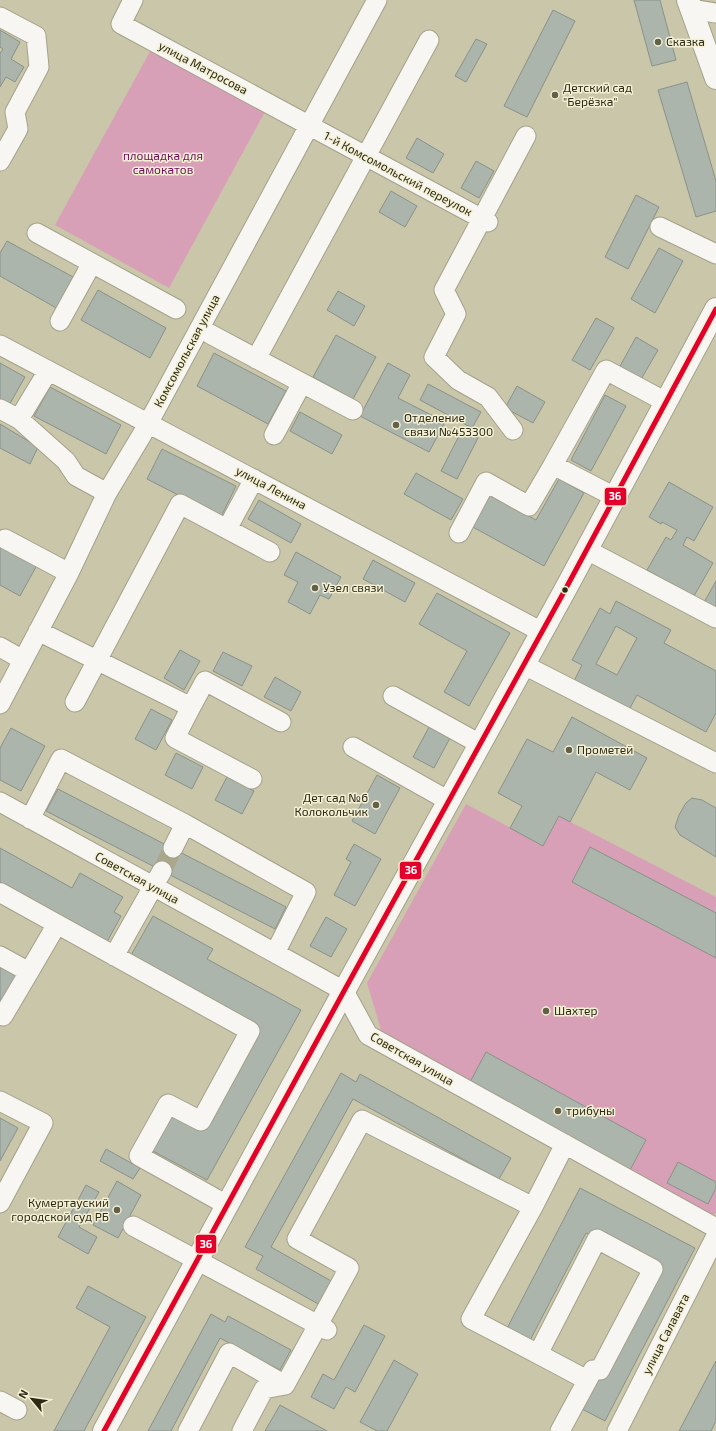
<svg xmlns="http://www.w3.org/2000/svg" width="716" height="1431" font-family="'Exo 2',sans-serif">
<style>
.green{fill:#d8a0b7}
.building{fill:#abb5ac;stroke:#899289;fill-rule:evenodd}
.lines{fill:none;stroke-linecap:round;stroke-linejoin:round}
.minor-tunnel{stroke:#aaa78b;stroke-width:19;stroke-dasharray:19 10;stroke-linecap:butt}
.minor-casing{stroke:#a4a18a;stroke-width:21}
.major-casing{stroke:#a4a18a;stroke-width:24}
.minor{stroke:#f7f6f2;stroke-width:19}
.major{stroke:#f7f6f2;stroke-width:22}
.bus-1-casing{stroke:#f3f0d6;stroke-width:8}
.bus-1{stroke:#e4002b;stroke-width:5}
.poi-dot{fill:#636048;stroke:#f3f0d6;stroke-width:1.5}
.bus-dot{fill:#2c2914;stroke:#f3f0d6;stroke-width:1.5}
.labels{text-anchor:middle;stroke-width:3;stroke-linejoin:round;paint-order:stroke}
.poi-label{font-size:12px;fill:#2c2914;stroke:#f3f0d6;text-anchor:start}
.street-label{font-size:12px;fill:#2c2914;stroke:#f3f0d6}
.park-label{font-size:12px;fill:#700d58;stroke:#f3f0d6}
.line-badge{stroke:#f3f0d6;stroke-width:1.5}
.badge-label{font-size:11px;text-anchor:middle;font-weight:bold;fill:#fff}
</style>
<rect width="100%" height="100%" fill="#cac6a9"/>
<path class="green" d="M153 46 267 108 169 288 55 225Z
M466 804 543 845 559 816 716 897V1213L709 1217 384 1040 367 983Z"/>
<path class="building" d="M634 0H660L676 60 652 66Z
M553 10 575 21 527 117 504 106Z
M0 30 20 42 11 59 24 67 15 82 6 77 0 87V53L3 49 0 47Z
M476 39 487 44 466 82 455 76Z
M687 82 716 181V211L696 217 658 90Z
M417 138 444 154 433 173 406 158Z
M476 161 494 171 479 198 461 188Z
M391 191 417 206 405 227 379 212Z
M636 195 659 207 628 269 605 257Z
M7 241 75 278 58 309 0 276V253Z
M659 248 683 261 655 313 631 299Z
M98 290 166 328 150 358 81 320Z
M338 291 365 306 354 326 327 310Z
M596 318 614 328 590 370 572 360Z
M336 335 376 357 353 399 313 377Z
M636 337 658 350 640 381 619 368Z
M214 353 286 391 268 424 197 386Z
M0 363 25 377 8 407 0 403Z
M388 363 410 375 398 398 445 422 429 452 360 416Z
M428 384 481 412 472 428 420 400Z
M517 386 545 402 533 423 505 408Z
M50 387 121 425 106 454 34 416Z
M605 395 626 406 591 471 571 460Z
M300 412 342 435 332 454 290 431Z
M0 424 38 447 30 464 0 448Z
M462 430 478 438 457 479 441 471Z
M162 449 236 486 221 517 147 479Z
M416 473 463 499 451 520 404 494Z
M559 479 584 493 544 566 471 526 488 494 536 520Z
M669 482 713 507 694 541 687 537 683 545 713 563 694 596 647 570 666 537 671 540 677 530 662 522 661 524 649 517Z
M259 500 301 524 291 543 248 519Z
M0 545 37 565 20 596 0 585Z
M296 552 341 577 329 599 320 595 310 614 288 602 298 582 284 575Z
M373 560 415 583 405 602 363 579Z
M716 581V614L702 606Z
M437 593 510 633 469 706 444 692 467 651 419 624Z
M616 601 671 630 664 643 716 671V713L706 732 637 695 629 710 574 681 582 665 572 660 600 608 610 614ZM616 626 637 638 617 675 596 664Z
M180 650 200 661 184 690 164 678Z
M223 652 252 666 242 686 213 671Z
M275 677 301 692 291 711 264 697Z
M151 709 172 720 156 750 135 739Z
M572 717 647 758 630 790 596 772 570 822 559 816 543 846 510 828 522 806 498 793 527 739 553 752Z
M429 727 450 738 434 768 413 757Z
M11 728 45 746 21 791 0 780V748Z
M176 753 203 767 192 789 165 775Z
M377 775 400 788 375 834 352 821Z
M227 777 254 791 242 814 215 800Z
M58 789 286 907 275 929 46 811Z
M692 798 702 800 716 808V857L680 835 675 827 679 815 686 803Z
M354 844 381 859 355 906 334 895 351 862 346 859Z
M590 847 716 913V958L572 882Z
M0 848 72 888 80 873 123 897 114 912 121 916 107 942 0 882Z
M153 916 213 949 207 959 301 1010 207 1180 151 1150 171 1114 202 1131 259 1028 130 957Z
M326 917 347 929 331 957 310 946Z
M0 967 16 975 2 1000 0 999Z
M486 1052 646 1140 630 1170 470 1082Z
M341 1073 356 1082 360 1074 511 1158 499 1179 353 1099 271 1247 333 1282 320 1305 256 1269 263 1256 245 1247Z
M0 1118 18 1128 0 1161Z
M106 1149 140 1168 133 1179 100 1161Z
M678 1162 716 1182V1188L708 1204 667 1183Z
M117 1181 141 1195 118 1238 93 1225Z
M86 1185 99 1192 79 1227 97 1237 88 1254 58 1237Z
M580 1188 695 1248 605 1421 582 1409 655 1268 586 1233 526 1348 503 1336Z
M88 1286 146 1317 84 1431H54L110 1327 76 1308Z
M211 1314 225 1322 228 1316 291 1350 280 1370 220 1338 171 1431H148Z
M364 1325 385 1336 355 1392 346 1387 334 1409 311 1397 323 1374 334 1380Z
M394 1360 418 1374 387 1431H377L360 1422Z
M716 1361V1421L711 1431H679Z
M280 1405 327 1431H265Z"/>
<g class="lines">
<path class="minor-tunnel" d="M162 871 173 848"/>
<g class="minor-casing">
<path id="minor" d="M133 0 121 24 488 222
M691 9 716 13
M0 17 36 36 39 67 15 112 18 129 0 161
M660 227 716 254
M37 233 176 309
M60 321 92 263
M210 334 353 410
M0 345 542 632
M256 359 429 40
M0 409 19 419 66 461 76 476 107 493
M19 419 48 371
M513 430 488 397 458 380 434 357 456 314 444 290 526 136
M274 435 302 383
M553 465 606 370 666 402
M227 529 254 479
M459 533 486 482 529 506 553 465 615 497
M5 539 69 573
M587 550 716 618
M38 631 191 707 175 738 252 779
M0 647 23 660
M524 665 716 763
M393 696 480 744
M75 702 180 504 270 552
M0 704 69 573 107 493 143 433 377 0
M191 707 205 681 281 722
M353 747 449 801
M0 802 344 991 368 1035 716 1228
M30 819 61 759 185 824
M173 848 185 824 306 892 275 953
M0 894 1 893 250 1031 201 1121 168 1104 139 1156 227 1205
M0 956 29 972 3 1016 0 1014
M114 956 162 871
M29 972 57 924
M0 1101 43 1123 0 1203
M533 1207 471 1319 538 1354 597 1239 653 1269 600 1370H593L560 1431
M133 1226 318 1325 349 1268 297 1239 362 1120 533 1207 565 1144
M538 1354 587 1380
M0 1401 17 1410
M188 1431 229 1353 285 1385 318 1325 327 1330
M242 1431 264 1389 285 1385
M617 1431 716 1236"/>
</g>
<g class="major-casing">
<path id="major" d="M688 0 716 78
M104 1431 344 991 565 590 716 309"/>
</g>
<use href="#minor" class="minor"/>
<use href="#major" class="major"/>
<g class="bus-1-casing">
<path id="bus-1" d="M104 1431 344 991 565 590 716 309"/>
</g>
<use href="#bus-1" class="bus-1"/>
</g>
<g class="poi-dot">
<circle cx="658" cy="42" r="4"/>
<circle cx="555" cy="95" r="4"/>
<circle cx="396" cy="425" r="4"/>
<circle cx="315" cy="588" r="4"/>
<circle cx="569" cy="750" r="4"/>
<circle cx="376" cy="805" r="4"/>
<circle cx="546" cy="1011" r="4"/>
<circle cx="558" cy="1111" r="4"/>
<circle cx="117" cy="1210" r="4"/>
</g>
<circle class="bus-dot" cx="565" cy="590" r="3.5"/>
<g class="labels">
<g class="poi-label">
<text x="666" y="46">Сказка</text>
<text x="563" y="92">Детский сад<tspan x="563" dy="14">"Берёзка"</tspan></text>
<text x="404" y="422">Отделение<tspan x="404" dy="14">связи №453300</tspan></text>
<text x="323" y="592">Узел связи</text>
<text x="577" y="754">Прометей</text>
<text x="368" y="802" text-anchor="end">Дет сад №6<tspan x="368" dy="14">Колокольчик</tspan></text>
<text x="554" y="1015">Шахтер</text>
<text x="566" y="1115">трибуны</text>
<text x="109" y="1207" text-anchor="end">Кумертауский<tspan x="109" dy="14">городской суд РБ</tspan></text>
</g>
<g class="street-label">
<text transform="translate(203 68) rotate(28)" y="4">улица Матросова</text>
<text transform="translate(398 174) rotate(28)" y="4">1-й Комсомольский переулок</text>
<text transform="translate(187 351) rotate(-62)" y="4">Комсомольская улица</text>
<text transform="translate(271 488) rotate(28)" y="4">улица Ленина</text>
<text transform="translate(137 878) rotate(29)" y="4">Советская улица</text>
<text transform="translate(412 1059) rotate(30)" y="4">Советская улица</text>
<text transform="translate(666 1334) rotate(-63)" y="4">улица Салавата</text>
</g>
<g class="park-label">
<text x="163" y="160">площадка для<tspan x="163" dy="14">самокатов</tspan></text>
</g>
</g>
<g class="line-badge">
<rect x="604" y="487" width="23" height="19" rx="4" fill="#e4002b"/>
<rect x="399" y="861" width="23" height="19" rx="4" fill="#e4002b"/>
<rect x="195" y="1234" width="22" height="20" rx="4" fill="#e4002b"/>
</g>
<g class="badge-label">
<text x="615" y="500">36</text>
<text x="411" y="874">36</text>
<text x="206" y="1248">36</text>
</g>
<g transform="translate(32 1399) rotate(299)" stroke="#f3f0d6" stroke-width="3" paint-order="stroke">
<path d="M0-3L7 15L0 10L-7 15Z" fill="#2c2914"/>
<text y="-6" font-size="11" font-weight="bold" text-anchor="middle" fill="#2c2914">N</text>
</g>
</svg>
